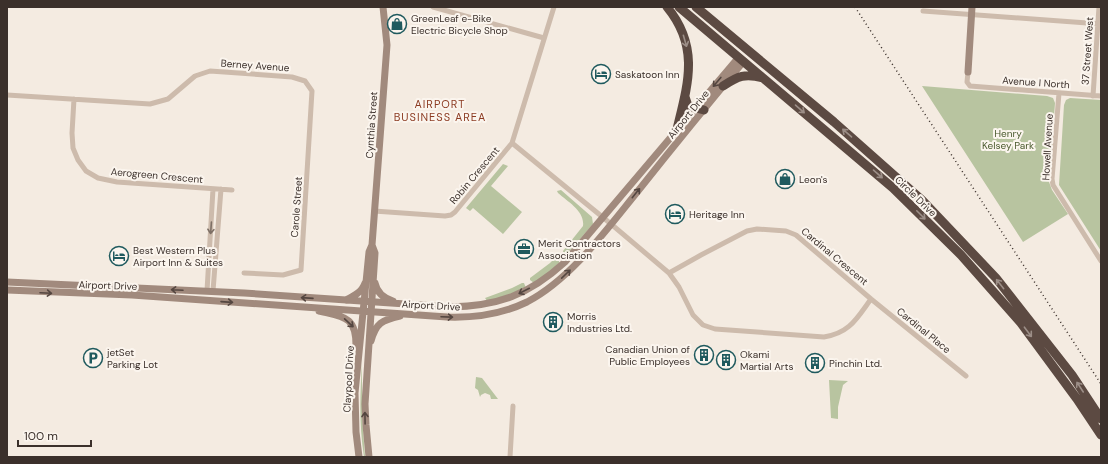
<svg xmlns="http://www.w3.org/2000/svg" width="1108" height="464" font-family="'DM Sans',sans-serif">
<style>
.green{fill:#b8c4a0}
.lines{fill:none;stroke-linecap:round;stroke-linejoin:round}
.street{stroke:#cdbbac;stroke-width:5}
.secondary{stroke:#a18a7d;stroke-width:7}
.highway{stroke:#5c4a42;stroke-width:9}
.rail{stroke:#3b302b;stroke-width:1.5;stroke-dasharray:1 3;stroke-linecap:butt}
.oneway{stroke:#9c8e87}
.oneway2{stroke:#544640}
.oneway3{stroke:#7d6f65}
.labels{text-anchor:middle;stroke-width:4;stroke-linejoin:round;paint-order:stroke}
.poi-label{font-size:10px;fill:#3b302b;stroke:#fbf5ee;text-anchor:start}
.street-label{font-size:10px;fill:#3b302b;stroke:#fbf5ee}
.park-label{font-size:10px;fill:#4a5a2e;stroke:#fbf5ee}
.neighbourhood-label{font-size:11px;letter-spacing:1px;fill:#8c3b22;stroke:#fbf5ee}
</style>
<rect width="100%" height="100%" fill="#f4ebe1"/>
<path class="green" d="M922 86 1047 96 1053 98 1055 103 1049 182 1052 190 1068 214 1023 242Z
M1070 98 1101 100V251L1059 185 1064 105 1066 100Z
M503 164 508 166 491 186 522 212 503 234 473 208 470 211 466 208Z
M561 190 592 217 593 224 566 255 564 256 563 251 583 226C585 211 568 202 558 193L557 191Z
M554 259H557L559 261V263L548 273 534 283 530 280V278L550 263Z
M522 283H524L526 288 488 302 485 298 512 288Z
M362 363V415L365 457H364C359 425 360 395 362 363Z
M476 377 482 378 498 399H491L490 395 485 393 481 395 480 397 478 390 475 388Z
M829 380 848 381 843 385 838 407V419L831 418Z"/>
<g class="lines">
<path class="street" d="M433 7 544 38
M923 11 1101 24
M968 72 967 82 970 86 1101 96
M1059 93 1052 179 1053 185 1101 261
M7 95 150 104 168 99 195 76 210 71 292 77 305 81 312 91 301 270 283 275 244 273
M1093 96 1099 7
M74 99 72 133 73 148 78 160 86 171 98 178 117 182 232 190
M512 143 611 224 669 273 679 287 693 315 703 325 715 329 824 337C850 333 857 318 871 299
M374 211 445 216 451 215 455 212 512 143 554 7
M669 273 701 255 747 231 757 229 786 231 796 235 871 299 966 376
M207 291 213 189
M213 291 221 189
M510 457 513 406"/>
<path class="secondary" d="M968 72 972 7
M7 282 244 293 450 307C498 306 529 295 565 262L739 57
M375 283C377 293 383 298 393 301
M7 290 132 295 447 317C475 318 502 314 527 302 571 279 607 229 638 191 673 147 708 104 744 61
M346 300C354 296 362 292 365 283
M319 311C343 317 356 316 356 345
M371 341C376 323 382 320 400 316
M359 457 356 432 355 393 369 252 372 245 387 45 383 7
M369 457 366 425 365 404 375 253 372 245"/>
<path class="highway" d="M667 7C700 47 688 84 677 129
M679 7 893 188 961 255 1021 323 1077 399 1101 435
M696 7 834 122 922 200 996 278 1072 375 1101 419
M723 86C738 76 745 73 763 78
M685 97 688 106 704 110"/>
<path class="rail" d="M855 7 1101 384"/>
</g>
<defs><path id="oneway-shaft" d="M-6 0H5M1.5-3L5.5 0L1.5 3" fill="none" stroke-width="1.6" stroke-linecap="round" stroke-linejoin="round"/></defs>
<g class="oneway">
<use href="#oneway-shaft" transform="translate(685 41) rotate(74)"/>
<use href="#oneway-shaft" transform="translate(800 109) rotate(41)"/>
<use href="#oneway-shaft" transform="translate(847 133) rotate(-139)"/>
<use href="#oneway-shaft" transform="translate(878 174) rotate(41)"/>
<use href="#oneway-shaft" transform="translate(921 215) rotate(45)"/>
<use href="#oneway-shaft" transform="translate(1000 284) rotate(-128)"/>
<use href="#oneway-shaft" transform="translate(1028 332) rotate(53)"/>
<use href="#oneway-shaft" transform="translate(1080 387) rotate(-123)"/>
</g>
<g class="oneway2">
<use href="#oneway-shaft" transform="translate(717 82) rotate(130)"/>
<use href="#oneway-shaft" transform="translate(636 193) rotate(-51)"/>
<use href="#oneway-shaft" transform="translate(566 274) rotate(-44)"/>
<use href="#oneway-shaft" transform="translate(177 290) rotate(-177)"/>
<use href="#oneway-shaft" transform="translate(524 291) rotate(153)"/>
<use href="#oneway-shaft" transform="translate(46 293) rotate(3)"/>
<use href="#oneway-shaft" transform="translate(307 298) rotate(-176)"/>
<use href="#oneway-shaft" transform="translate(227 302) rotate(4)"/>
<use href="#oneway-shaft" transform="translate(447 317) rotate(2)"/>
<use href="#oneway-shaft" transform="translate(349 323) rotate(43)"/>
<use href="#oneway-shaft" transform="translate(365 418) rotate(-91)"/>
</g>
<use class="oneway3" href="#oneway-shaft" transform="translate(211 228) rotate(94)"/>
<defs>
<g id="shop-ring" transform="scale(1)"><circle r="9.5" fill="#fbf5ee" stroke="#1f5a5e" stroke-width="1.5"/><path d="M-5-2.5h2.3a2.7 3.5 0 0 1 5.4 0H5L5.5 6h-11ZM-1.5-2.5h3a1.5 2.3 0 0 0-3 0Z" fill="#1f5a5e"/></g>
<g id="hotel-ring" transform="scale(1)"><circle r="9.5" fill="#fbf5ee" stroke="#1f5a5e" stroke-width="1.5"/><path d="M-6-4.5h1.5V1H6V5H4.5V3h-9V5H-6ZM-4 0a1.8 1.8 0 1 1 3.6 0ZM.5 0V-2.5h3Q6-2.5 6 0Z" fill="#1f5a5e"/></g>
<g id="office-ring" transform="scale(1)"><circle r="9.5" fill="#fbf5ee" stroke="#1f5a5e" stroke-width="1.5"/><path d="M-6-3h4V-5.5h4V-3h4V5H-6ZM-1-4.5V-3h2v-1.5ZM-6 0V1H6V0Z" fill="#1f5a5e"/></g>
<g id="building-ring" transform="scale(1)"><circle r="9.5" fill="#fbf5ee" stroke="#1f5a5e" stroke-width="1.5"/><path d="M-4-6H4V6H1V3H-1V6H-4ZM-2.5-4.3h1.7v1.8h-1.7ZM.8-4.3h1.7v1.8H.8ZM-2.5-1h1.7V.8h-1.7ZM.8-1h1.7V.8H.8Z" fill="#1f5a5e"/></g>
<g id="parking-ring" transform="scale(1)"><circle r="9.5" fill="#fbf5ee" stroke="#1f5a5e" stroke-width="1.5"/><path d="M-3.5-5.5H1a3.5 3.5 0 0 1 0 7H-1V5.5H-3.5ZM-1-3.4V-.6H.8a1.4 1.4 0 0 0 0-2.8Z" fill="#1f5a5e"/></g>
</defs>
<g fill-rule="evenodd">
<use href="#shop-ring" x="397" y="24"/>
<use href="#hotel-ring" x="601" y="74"/>
<use href="#shop-ring" x="785" y="179"/>
<use href="#hotel-ring" x="675" y="214"/>
<use href="#office-ring" x="524" y="249"/>
<use href="#hotel-ring" x="119" y="256"/>
<use href="#building-ring" x="553" y="322"/>
<use href="#building-ring" x="704" y="355"/>
<use href="#parking-ring" x="93" y="358"/>
<use href="#building-ring" x="726" y="360"/>
<use href="#building-ring" x="815" y="363"/>
</g>
<g class="labels">
<g class="poi-label">
<text x="411" y="22">GreenLeaf e-Bike<tspan x="411" dy="12">Electric Bicycle Shop</tspan></text>
<text x="615" y="78">Saskatoon Inn</text>
<text x="799" y="183">Leon's</text>
<text x="689" y="218">Heritage Inn</text>
<text x="538" y="247">Merit Contractors<tspan x="538" dy="12">Association</tspan></text>
<text x="133" y="254">Best Western Plus<tspan x="133" dy="12">Airport Inn &amp; Suites</tspan></text>
<text x="567" y="320">Morris<tspan x="567" dy="12">Industries Ltd.</tspan></text>
<text x="690" y="353" text-anchor="end">Canadian Union of<tspan x="690" dy="12">Public Employees</tspan></text>
<text x="107" y="356">jetSet<tspan x="107" dy="12">Parking Lot</tspan></text>
<text x="740" y="358">Okami<tspan x="740" dy="12">Martial Arts</tspan></text>
<text x="829" y="367">Pinchin Ltd.</text>
</g>
<g class="street-label">
<text transform="translate(1087 51) rotate(-86)" y="4">37 Street West</text>
<text transform="translate(255 65) rotate(4)" y="4">Berney Avenue</text>
<text transform="translate(1036 82) rotate(4)" y="4">Avenue I North</text>
<text transform="translate(688 114) rotate(-51)" y="4">Airport Drive</text>
<text transform="translate(371 125) rotate(-86)" y="4">Cynthia Street</text>
<text transform="translate(1047 147) rotate(-87)" y="4">Howell Avenue</text>
<text transform="translate(157 175) rotate(5)" y="4">Aerogreen Crescent</text>
<text transform="translate(474 175) rotate(-50)" y="4">Robin Crescent</text>
<text transform="translate(916 196) rotate(44)" y="4">Circle Drive</text>
<text transform="translate(296 207) rotate(-86)" y="4">Carole Street</text>
<text transform="translate(835 256) rotate(40)" y="4">Cardinal Crescent</text>
<text transform="translate(108 285) rotate(2)" y="4">Airport Drive</text>
<text transform="translate(431 305) rotate(3)" y="4">Airport Drive</text>
<text transform="translate(924 330) rotate(39)" y="4">Cardinal Place</text>
<text transform="translate(348 379) rotate(-87)" y="4">Claypool Drive</text>
</g>
<g class="park-label">
<text x="1008" y="137">Henry<tspan x="1008" dy="12">Kelsey Park</tspan></text>
</g>
<g class="neighbourhood-label">
<text x="440" y="108">AIRPORT<tspan x="440" dy="13">BUSINESS AREA</tspan></text>
</g>
</g>
<rect width="1108" height="464" fill="none" stroke="#3b302b" stroke-width="16"/>
<path d="M18 440v6h73v-6" fill="none" stroke="#3b302b" stroke-width="2"/>
<text x="24" y="440" font-size="12" fill="#3b302b" stroke="#fbf5ee" stroke-width="3" paint-order="stroke">100 m</text>
</svg>
